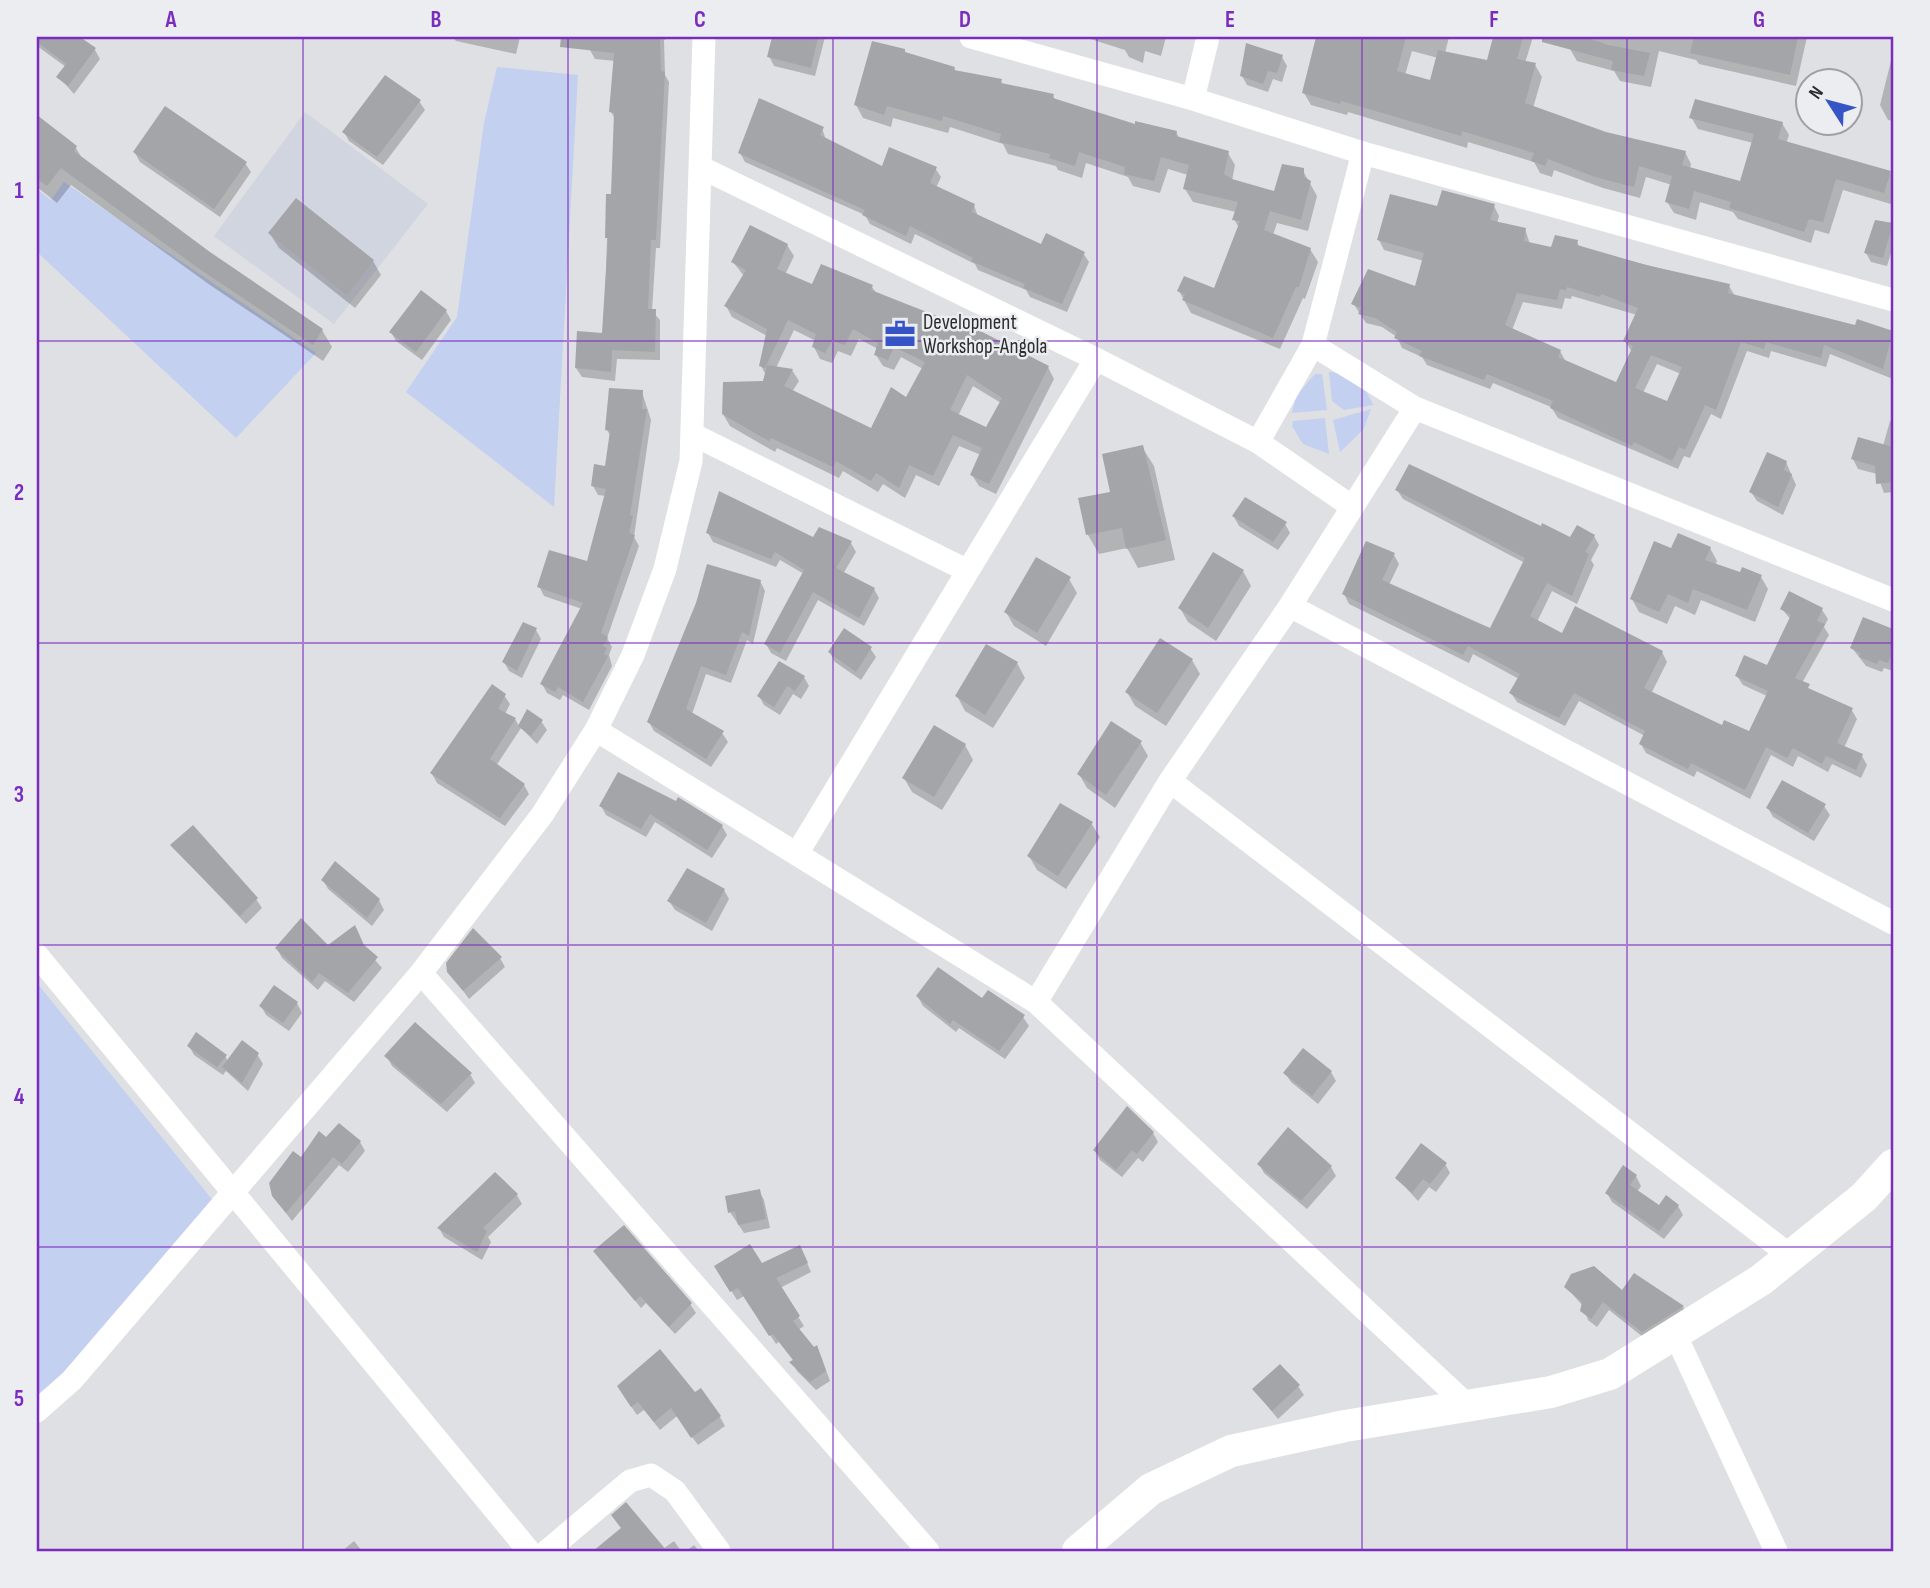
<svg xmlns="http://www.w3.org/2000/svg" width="1930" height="1588" font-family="'Sofia Sans Condensed',sans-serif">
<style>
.built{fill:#d1d5df}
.green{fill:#c3d0f0}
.shadow{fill:#0003;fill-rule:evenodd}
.building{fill:#a4a5a8;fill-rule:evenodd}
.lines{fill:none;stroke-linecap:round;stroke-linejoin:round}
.street{stroke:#fff;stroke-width:23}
.secondary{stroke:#fff;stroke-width:32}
.grid{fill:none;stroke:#7b2cbf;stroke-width:2;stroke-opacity:0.55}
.labels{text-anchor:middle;stroke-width:5;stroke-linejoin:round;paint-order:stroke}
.poi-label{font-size:21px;fill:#2b2c2d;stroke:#ebedf0;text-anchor:start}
.neatline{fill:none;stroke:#7b2cbf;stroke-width:2.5}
.grid-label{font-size:23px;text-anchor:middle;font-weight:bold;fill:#7b2cbf}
</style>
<rect width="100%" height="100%" fill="#dee0e3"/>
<path class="built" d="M305 112 428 204 334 324 214 236Z"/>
<path class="green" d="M497 67 578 75 554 507 406 392 457 317 484 123Z
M64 182 316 353 236 438 37 252V189L51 200Z
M1329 372C1348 373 1367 386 1373 405L1344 410 1332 401Z
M1315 374H1322L1327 410 1292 413 1296 396Z
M1371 409 1363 430 1340 452 1333 420Z
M1325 418 1329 454 1303 444 1292 426 1293 421Z
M37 983 219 1208 37 1411Z"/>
<path class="shadow" d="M37 37H77L95 50 100 59 74 94 59 77 66 67 37 46Z
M453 37H520L516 54 456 41Z
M591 37H671L664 40 665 75 669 82 660 248H656L652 311 660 320V360L617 359 615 381 582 377 576 368 604 335 607 238 613 196 616 120 611 112 615 61 595 59 590 50Z
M774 37H825L815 76 774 66 769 56Z
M1084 37H1166L1161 56 1145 51 1143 63 1129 57 1125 50Z
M1318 37H1449L1445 53 1488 62 1495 37H1533L1525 63 1535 65 1542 77 1533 108 1606 133 1685 152 1691 164 1690 169 1741 183 1753 143 1698 129 1691 117 1782 123 1789 135 1786 144 1890 173 1893 178V196L1891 204 1843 190 1829 234 1815 230 1811 243 1738 219 1733 212 1700 202 1696 220 1674 213 1667 202 1672 185 1646 177 1640 198 1603 188 1554 170 1552 177 1540 173 1534 162 1468 142 1467 148 1348 112 1347 115 1311 105 1304 93ZM1412 51 1438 58 1431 82 1405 75Z
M1573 37H1807L1796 86 1699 64 1696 60 1659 51 1651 87 1620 81 1614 71 1577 61 1570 49Z
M1893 53V121L1888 120 1880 105Z
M906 54 954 68 956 72 1001 81 1003 85 1053 96 1056 101 1136 126 1176 132 1180 139 1228 153 1235 165 1232 181 1275 193 1302 169 1317 196 1308 231 1277 223 1273 235 1310 249 1318 262 1305 299 1303 298 1280 349 1191 313 1179 291 1215 290 1239 228 1234 219 1236 212 1193 202 1185 189 1188 175 1168 169 1160 193 1133 186 1128 177 1086 163 1082 178 1058 170 1056 166 1008 154 1003 144 950 127 948 133 893 118 891 127 863 118 856 105Z
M1282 57 1287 66 1282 82 1273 79 1268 92 1247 85 1242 76Z
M419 101 425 110 383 165 349 141 344 132Z
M37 118 76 148 83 160 209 253 322 330 332 347 323 361 210 285 71 185 57 203 37 187Z
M822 128 826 140 883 168H935L941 177 936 188 974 205 978 217 1042 247 1083 253 1089 262 1067 312 1030 297 1026 290 978 270 975 264 915 234 911 244 870 224 865 215 745 162 740 153Z
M135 153 245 163 251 172 220 217 140 162Z
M1494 206 1499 216 1497 224 1525 229 1530 244 1552 249 1577 242 1580 248 1729 286 1735 296 1856 327 1858 321 1893 333V379L1830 354 1826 367 1771 351 1769 358 1747 351 1721 419 1711 414 1690 458 1684 456 1678 469 1558 418 1551 407 1493 383 1490 389 1427 365 1422 357 1402 348 1397 337 1382 327 1366 323 1353 303 1416 289 1424 261 1384 250 1379 240 1439 208ZM1572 296 1637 315 1625 341 1632 352 1617 384 1566 362 1560 351 1512 330 1523 302 1562 309 1565 298 1571 299ZM1657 364 1681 374 1668 404 1643 393Z
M1892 225 1893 247 1887 266 1871 262 1866 253Z
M270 234 373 261 381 275 355 308 279 248Z
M787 245 794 256 785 275 813 287H872L877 294 1048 367 1054 379 996 494 979 486 972 475 981 455 959 446 939 486 916 475 905 498 883 484 878 492 843 471 839 478 777 448 775 452 730 426 723 414 764 383 766 375 761 366 767 336 732 317 726 306 744 276 733 262ZM794 330 816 341 814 347 820 359 832 363 838 351 851 356 859 339 878 349 876 355 883 366 894 370 901 357 923 369 907 399 872 430 792 392 799 381 792 370 776 368ZM973 386 1001 403 987 430 958 416Z
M421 293 446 311 451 320 422 360 396 341 391 332Z
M642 392 651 420 634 537 639 546 607 638 612 647 609 655 612 666 589 710 563 695 560 700 547 693 542 684 582 609 544 596 539 586 588 563 606 496 598 495 593 486 606 468 611 437 607 430Z
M1890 421 1893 422V492L1884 493 1877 474 1858 469 1853 459 1883 446Z
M1142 447 1154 466 1175 560 1138 568 1127 548 1099 554 1088 535 1080 500 1113 493Z
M1786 462 1796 485 1783 515 1757 501 1751 492Z
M1397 490 1571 540 1594 536 1599 545 1591 560 1594 565 1577 604 1552 591 1537 622 1562 635 1662 652 1667 662 1651 694 1723 727 1750 733 1767 696 1743 685 1737 676 1768 668 1791 620 1782 609 1822 610 1828 619 1824 627 1829 635 1802 683 1813 692 1851 709 1857 719 1844 748 1862 756 1867 765 1861 778 1832 764 1828 772 1798 756 1793 767 1771 755 1750 799 1697 771 1694 777 1646 753 1641 744 1645 736 1579 701 1565 726 1517 702 1511 693 1519 679 1473 654 1469 663 1349 604 1344 594 1394 555 1399 564 1389 585 1491 630 1525 563 1403 499Z
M1234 517 1285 524 1290 533 1278 550 1239 526Z
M708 533 851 543 856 552 843 574 874 589 879 598 864 626 818 600 786 661 771 653 766 644 804 574 780 560 776 567 713 542Z
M1710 548 1717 561 1715 566 1741 575 1761 577 1768 589 1755 622 1701 600 1695 615 1675 606 1667 624 1639 612 1632 599 1672 550Z
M1243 571 1251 586 1216 641 1188 622 1180 608Z
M1069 579 1077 593 1046 646 1014 626 1006 612Z
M760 581 765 591 753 644 747 640 731 683 706 674 692 714 722 733 728 742 711 767 654 731 649 722Z
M1864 619 1893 631V671L1884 668 1882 672 1866 666 1852 648Z
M536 630 541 639 522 678 509 671 504 662Z
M870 648 876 657 861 680 835 662 830 653Z
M1192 660 1200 674 1166 726 1135 706 1127 692Z
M1017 663 1025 678 993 728 965 711 957 696Z
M804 677 809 686 801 699 793 694 780 715 764 705 759 696Z
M504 695 510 704 505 714 515 719 519 726 541 721 547 730 537 744 521 728 496 766 524 785 529 794 505 826 437 783 432 774Z
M1140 742 1148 756 1115 808 1087 788 1079 774Z
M965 745 973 760 942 810 912 792 904 778Z
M619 774 722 826 727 835 712 858 655 822 646 837 606 815 601 806Z
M1824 806 1830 815 1814 841 1773 817 1768 808Z
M1091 823 1100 837 1066 889 1037 870 1029 856Z
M172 846 256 899 262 908 246 924Z
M323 880 379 900 384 910 372 926 328 889Z
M724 890 729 899 712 931 675 910 669 901Z
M364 947 382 968 354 1002 325 981 318 990 282 958 277 949Z
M500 958 505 967 469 999 449 971Z
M918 997 983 1001 1023 1017 1029 1026 1005 1059 959 1028 956 1032 923 1006Z
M297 1003 302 1013 289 1031 266 1015 261 1006Z
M189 1046 225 1056 228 1061 257 1054 263 1064 248 1091 226 1071 223 1075 194 1055Z
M387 1057 470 1074 475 1083 447 1112 392 1066Z
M1331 1072 1336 1081 1318 1104 1291 1082 1285 1073Z
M1153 1133 1158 1142 1143 1162 1138 1158 1122 1177 1100 1160 1095 1150Z
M326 1140 360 1142 365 1151 348 1172 339 1165 292 1221 273 1196 301 1159Z
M1259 1164 1331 1167 1336 1176 1307 1209 1264 1173Z
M1445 1164 1450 1173 1436 1192 1429 1187 1418 1201 1397 1178Z
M1624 1168 1636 1176 1641 1186 1637 1192 1659 1208 1678 1206 1683 1215 1664 1239 1612 1202 1607 1193Z
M759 1191 764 1200 770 1228 744 1233 730 1212Z
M517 1195 522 1204 488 1237 491 1242 482 1260 444 1237 439 1228Z
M595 1251 690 1304 696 1313 675 1334 646 1303 641 1308Z
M804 1256 811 1272 780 1288 804 1326 798 1330 821 1356 830 1381 816 1390 797 1371 792 1362 794 1361 779 1342 776 1344 744 1296 737 1300 716 1266 761 1265Z
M1634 1275 1683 1307 1688 1316 1648 1341 1609 1310 1597 1327 1588 1320 1583 1306 1566 1287 1622 1293Z
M1298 1386 1304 1395 1278 1419 1254 1390Z
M695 1395 720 1417 725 1426 698 1445 677 1416 660 1430 644 1410 637 1415 624 1396Z
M613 1516 663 1549 674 1541 681 1551H595L622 1529Z
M354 1541 362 1551H342Z
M694 1545 699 1551H686Z"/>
<path class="building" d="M37 37H80L96 48 68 86 56 77 66 64 37 42Z
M561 37H660L661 71 665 72 656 240H651L648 309H656L655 352 612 350 611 372 575 368 577 331 602 333 608 238H605L606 194H611L614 113 609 112 614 53 560 47Z
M772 37H818L811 68 767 57Z
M1316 37H1406L1397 71 1430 80 1438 50 1487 60 1493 37H1523L1517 59 1536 63 1525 103 1606 132 1686 151 1682 165 1740 181 1754 134 1689 118 1695 99 1783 122 1778 139 1891 171 1884 193 1836 179 1823 222 1809 219 1804 232 1729 208 1731 202 1694 191 1689 209 1665 202 1672 176 1639 166 1634 187 1595 177 1548 159 1545 166 1531 161 1534 153 1462 131 1461 136 1341 101 1340 104 1302 93Z
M1542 37H1586L1608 45 1650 53 1644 76 1611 70 1613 61 1542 42Z
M1694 37H1798L1790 75 1690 53Z
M872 41 905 49V52L955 67 954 70 1002 79 1001 83 1054 94 1053 98 1135 124V121L1177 131 1176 136 1229 151 1224 174 1232 179 1274 191 1282 164 1304 168V177L1311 181 1301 220 1270 211 1264 230 1311 248 1299 287H1296L1273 338 1182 300 1185 295 1177 291 1184 276 1214 288 1240 221 1232 220 1238 202 1183 189 1189 165 1161 157 1154 181 1124 174 1125 167 1079 152 1075 166 1049 158 1050 154 999 142 1001 134 943 116 942 121 887 106 884 115 854 105Z
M1246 43 1283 55 1277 73 1268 71 1263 84 1240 76Z
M385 75 421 100 377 157 342 132Z
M759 98 824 127 820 135 882 166 889 147 937 167 930 183 975 204 972 212 1041 244 1046 233 1085 252 1062 304 1023 288 1025 284 971 261 973 258 910 226 906 236 862 215 865 210 738 153Z
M165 106 247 162 214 209 133 152Z
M37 115 77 146 74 151 210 252 323 329 313 345 198 268 61 168 47 186 37 179Z
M1442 190 1495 204 1490 220 1526 228 1524 241 1551 247 1555 235 1578 240 1577 245 1646 265 1730 284 1728 293 1855 325 1857 319 1893 331 1883 369 1824 345 1821 358 1766 342 1764 349 1741 342 1716 410 1705 405 1685 450 1679 447 1672 461 1634 442 1632 446 1550 408 1553 401 1487 374 1484 380 1419 356 1422 351 1394 338 1397 332 1375 318 1358 314 1361 308 1351 304 1368 269 1415 286 1424 253 1377 240 1390 194 1437 206ZM1567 287 1600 297 1601 294 1638 308 1623 341 1633 346 1616 382 1558 357 1561 350 1505 325 1517 293 1557 300 1560 289 1566 290ZM1651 355 1682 367 1667 401 1635 388Z
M296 198 374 260 347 295 268 233Z
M1875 220 1893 223 1883 258 1864 253Z
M750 225 788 244 777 269 812 284 821 264 873 285 871 290 947 320 949 315 1049 366 989 484 970 475 982 448 953 435 933 476 909 465 899 488 876 473 871 481 836 461 833 467 771 438 769 441 722 414 723 382 763 381 767 365 793 369 784 386 871 428 891 387 906 397 925 362 894 347 888 360 874 355 878 343 853 329 845 345 832 341 825 353 812 347 816 334 788 320 765 368 759 366 767 329 724 306 746 270 731 262ZM967 375 1002 398 986 427 950 410Z
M421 290 447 310 416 352 389 332Z
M609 388 643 390 642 409H647L630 515 633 516 629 533 635 535 601 633 608 637 603 646 607 648 604 654 608 656 583 702 558 687 555 692 540 684 583 603 537 587 549 550 587 561 606 489 591 486 594 464 605 466 610 431 605 430Z
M1858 437 1893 447V482L1876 484 1875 466 1851 459Z
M1143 445 1166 540 1126 549 1122 528 1086 535 1078 498 1110 492 1102 454Z
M1767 452 1787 461 1784 470 1792 474 1778 507 1749 492Z
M1409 464 1541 526 1542 523 1570 537 1577 525 1595 535 1585 552 1589 554 1572 596 1547 583 1530 616 1562 633 1575 606 1663 651 1644 688 1722 725 1724 720 1749 731 1768 691 1735 676 1744 655 1767 665 1791 615 1780 609 1789 591 1823 608 1817 621 1825 624 1795 678 1810 684 1808 688 1853 708 1837 743 1863 754 1856 770 1826 756 1822 764 1793 748 1787 758 1766 747 1745 790 1691 763 1688 769 1639 744 1645 731 1574 693 1559 718 1525 702 1509 693 1520 674 1468 646 1463 655 1342 594 1366 541 1395 553 1382 580 1490 628 1525 558 1395 490Z
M719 491 813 537 819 527 852 541 836 568 875 588 859 618 813 592 780 653 764 644 804 570 775 552 771 559 706 533Z
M1245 497 1287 522 1273 542 1232 516Z
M1678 533 1711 547 1705 560 1740 572 1742 567 1762 575 1747 610 1693 589 1688 603 1668 594 1659 612 1630 599 1654 541 1671 548Z
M1213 552 1244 570 1208 628 1178 608Z
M1036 557 1071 577 1037 633 1004 612Z
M707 564 761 580 749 636 742 632 726 675 701 666 686 709 724 731 706 759 647 722 696 603Z
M1863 617 1893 629V650L1888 663 1879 660 1877 664 1859 657 1860 653 1850 648Z
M523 622 537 628 517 671 502 662Z
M844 628 872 647 856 672 828 652Z
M1160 638 1193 659 1157 713 1125 692Z
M986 644 1018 662 985 715 955 696Z
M779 661 805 676 795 691 787 686 774 707 757 696Z
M492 684 506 694 498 709 516 718 490 759 525 784 500 818 430 773Z
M527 709 543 720 531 736 518 726Z
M1111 721 1142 741 1106 795 1077 774Z
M934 725 966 744 934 797 902 778Z
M618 772 676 801 678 797 723 825 707 850 650 814 641 829 599 806Z
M1782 780 1826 804 1808 833 1766 808Z
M1060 803 1093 822 1058 876 1027 856Z
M193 825 258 898 240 916 170 845Z
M335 861 380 899 367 918 321 880Z
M687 868 725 889 706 923 667 901Z
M301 918 328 945 355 925 364 945 378 957 348 993 319 973 312 982 275 948Z
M473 928 502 957 463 991 447 972 446 963Z
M938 967 982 998 988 990 1025 1015 999 1051 953 1020 950 1024 916 996Z
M274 985 298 1002 283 1023 259 1006Z
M415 1022 472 1073 441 1104 384 1056Z
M196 1032 227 1055 217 1067 187 1046Z
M242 1040 259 1053 242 1083 222 1067Z
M1303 1048 1332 1071 1312 1096 1283 1073Z
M1127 1106 1154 1132 1137 1154 1132 1150 1116 1170 1093 1150Z
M339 1123 361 1141 342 1164 333 1157 286 1213 272 1196 269 1183 293 1151 301 1157 319 1131 326 1137Z
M1288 1127 1332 1166 1301 1201 1257 1164Z
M1421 1143 1447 1163 1430 1184 1423 1179 1412 1193 1395 1178Z
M1623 1165 1637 1175 1630 1185 1659 1205 1666 1195 1679 1205 1659 1231 1605 1193Z
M495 1172 518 1194 483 1228 487 1231 477 1252 437 1228Z
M760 1189 766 1219 738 1225 735 1211 728 1213 725 1196Z
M624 1225 692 1303 669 1327 640 1296 635 1301 593 1251Z
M750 1244 762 1263 800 1245 808 1263 776 1278 800 1316 793 1321 814 1347 817 1345 826 1371 810 1382 789 1362 793 1360 773 1334 769 1336 738 1288 730 1292 714 1266Z
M1594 1266 1622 1290 1634 1273 1684 1306 1642 1332 1603 1302 1591 1319 1580 1311 1582 1302 1564 1287 1571 1274Z
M660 1349 695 1392 701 1388 721 1416 691 1438 671 1408 654 1422 638 1402 631 1407 617 1386Z
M1280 1364 1300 1385 1272 1411 1252 1389Z
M626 1502 667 1551H593L621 1528 611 1515Z"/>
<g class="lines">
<path class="street" d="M971 37 1193 99 1363 153 1893 300
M1193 99 1208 37
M700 167 1096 359 1258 442 1351 506
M1313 345 1415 408 1893 600
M692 434 968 571
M1258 442 1313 345 1363 153
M1290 606 1893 923
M596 730 1036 1002 1467 1405
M1170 781 1792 1257
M798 852 1096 359
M37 955 529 1551
M421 973 928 1551
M1036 1002 1170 781 1290 606 1415 408
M1676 1336 1776 1551
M37 1411 72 1380 421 973 542 815 596 730 633 655 665 569 691 461 704 37
M547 1551 630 1481 651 1475 675 1491 719 1551"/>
<path class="secondary" d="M1078 1551 1151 1489 1231 1451 1345 1426 1551 1392 1610 1374 1761 1280 1864 1197 1893 1165"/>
</g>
<path class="grid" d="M303 37V1551M568 37V1551M833 37V1551M1097 37V1551M1362 37V1551M1627 37V1551M37 341H1893M37 643H1893M37 945H1893M37 1247H1893"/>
<defs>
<g id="office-bare" transform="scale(2.415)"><path d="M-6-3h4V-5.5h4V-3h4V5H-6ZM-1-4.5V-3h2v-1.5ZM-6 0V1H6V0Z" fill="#3654c5" stroke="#ebedf0" stroke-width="2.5" paint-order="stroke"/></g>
</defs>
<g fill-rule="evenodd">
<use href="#office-bare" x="900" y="334"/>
</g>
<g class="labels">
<g class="poi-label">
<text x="923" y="329">Development<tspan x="923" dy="24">Workshop-Angola</tspan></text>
</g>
</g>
<rect width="1930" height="1588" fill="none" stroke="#ebedf0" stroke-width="77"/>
<g transform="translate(1829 102) rotate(306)"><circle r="33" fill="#ebedf0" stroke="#9ea0a2" stroke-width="2"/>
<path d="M0-5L12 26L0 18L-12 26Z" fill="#3654c5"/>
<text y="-10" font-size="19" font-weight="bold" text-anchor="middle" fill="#2b2c2d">N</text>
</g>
<rect x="38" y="38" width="1854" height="1512" class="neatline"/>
<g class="grid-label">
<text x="171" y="27">A</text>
<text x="436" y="27">B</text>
<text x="700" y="27">C</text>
<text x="965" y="27">D</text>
<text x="1230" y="27">E</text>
<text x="1494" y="27">F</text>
<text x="1759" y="27">G</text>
<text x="19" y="198">1</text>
<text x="19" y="500">2</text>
<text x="19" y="802">3</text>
<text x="19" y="1104">4</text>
<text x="19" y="1406">5</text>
</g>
</svg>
